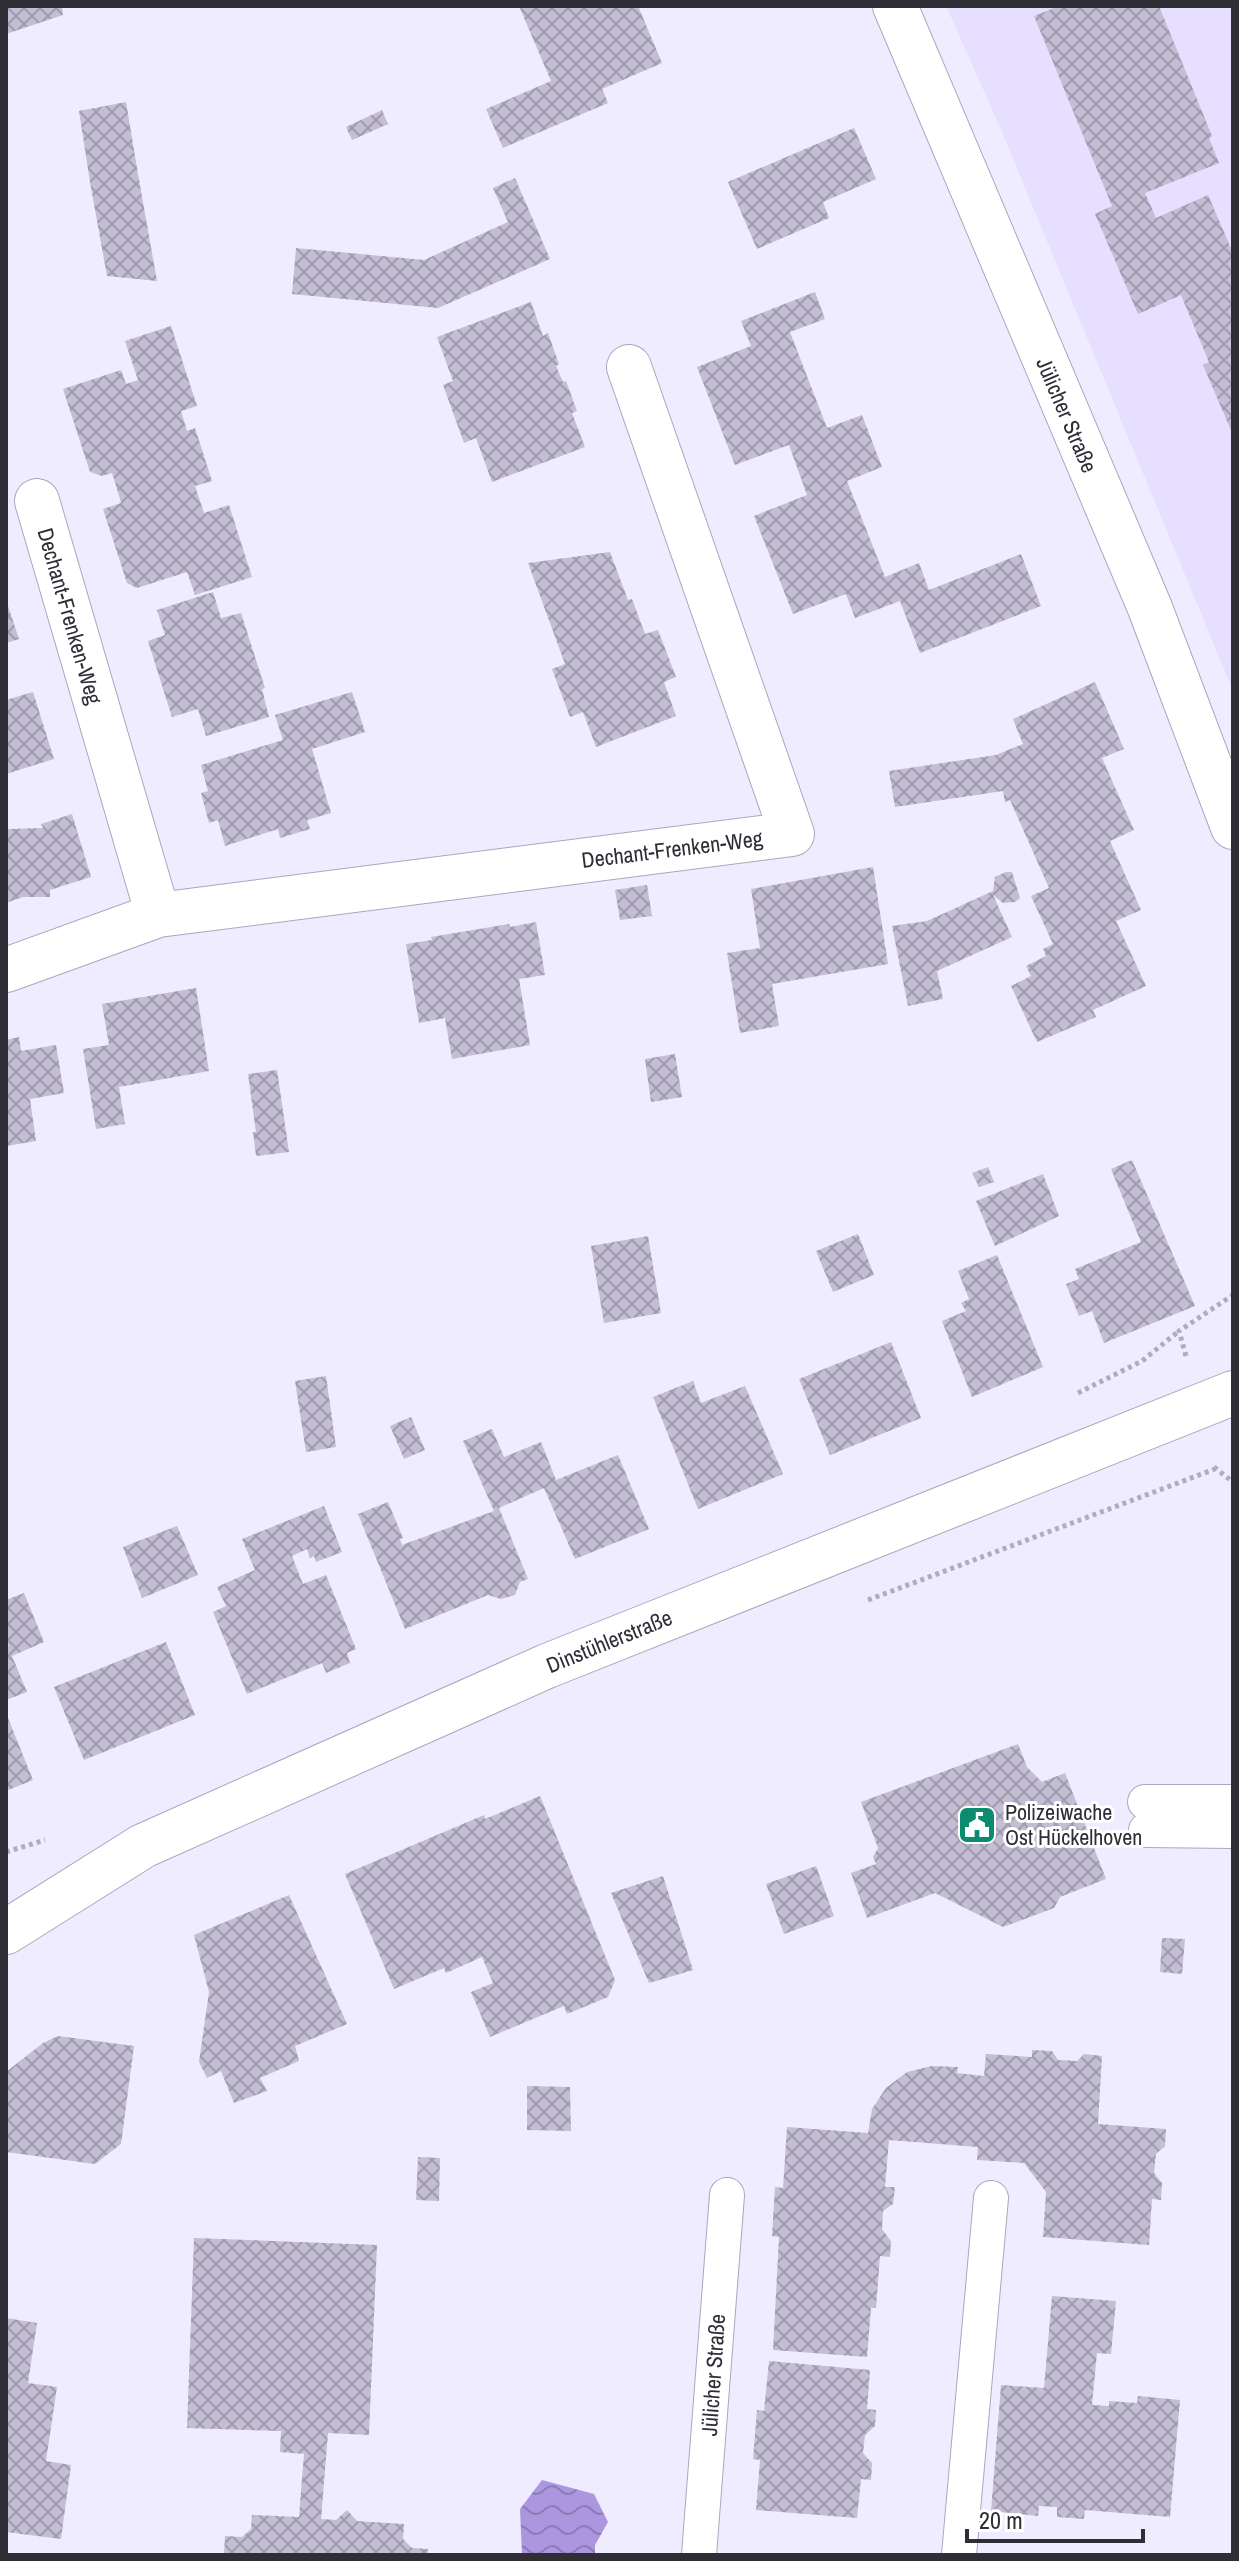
<svg xmlns="http://www.w3.org/2000/svg" width="1239" height="2561" font-family="'Archivo Narrow',sans-serif">
<style>
.built{fill:#e7dfff}
.water{fill:url(#water-waves)}
.building{fill:url(#building-cross-hatch)}
.lines{fill:none;stroke-linecap:round;stroke-linejoin:round}
.lane-casing{stroke:#aca6bd;stroke-width:36}
.street-casing{stroke:#aca6bd;stroke-width:46}
.secondary-casing{stroke:#aca6bd;stroke-width:46}
.path{stroke:#b0acbc;stroke-width:5;stroke-dasharray:4 4;stroke-linecap:butt}
.lane{stroke:#fff;stroke-width:34}
.street{stroke:#fff;stroke-width:44}
.secondary{stroke:#fff;stroke-width:44}
.labels{text-anchor:middle;stroke-width:6;stroke-linejoin:round;paint-order:stroke}
.street-label{font-size:22px;fill:#2f2d36;stroke:#fff}
.poi-label{font-size:22px;fill:#2f2d36;stroke:#fff;text-anchor:start}
</style>
<defs>
<pattern id="water-waves" width="16" height="10" patternUnits="userSpaceOnUse" patternTransform="scale(2)"><rect width="16" height="10" fill="#ac96df"/><path d="M0 5q4-4 8 0t8 0" fill="none" stroke="#8c7bb6"/></pattern>
<pattern id="building-cross-hatch" width="8" height="8" patternUnits="userSpaceOnUse" patternTransform="scale(2)"><rect width="8" height="8" fill="#c4bed5"/><path d="M0 0l8 8M0 8l8-8" fill="none" stroke="#a09bae"/></pattern>
</defs>
<rect width="100%" height="100%" fill="#f0ecff"/>
<path class="built" d="M946 6H1233V691L999 125Z"/>
<path class="water" d="M542 2480 594 2494 608 2522 595 2545V2555H522L520 2509Z"/>
<path class="building" d="M6 6H62L63 15 6 34Z
M519 6H638L662 63 602 89 608 103 503 148 486 109 551 81Z
M1059 6H1159L1212 136 1209 138 1219 163 1145 193 1156 218 1208 195 1233 253V435L1203 365 1209 362 1181 295 1138 314 1095 214 1112 206 1034 16Z
M126 102 138 174 157 281 107 276 90 182 79 111Z
M382 110 388 124 352 140 346 127Z
M854 128 876 179 823 202 829 218 757 249 728 182Z
M515 178 550 259 438 308 292 294 296 248 424 260 508 222 493 188Z
M815 292 825 319 790 332 827 428 862 415 882 467 847 481 885 577 919 563 929 590 1021 554 1041 606 920 653 900 601 855 618 846 594 793 614 754 516 807 495 789 445 735 465 697 367 751 346 741 321Z
M531 302 543 336 548 333 559 364 556 366 563 382 566 381 577 411 572 413 585 447 492 482 476 438 464 443 443 385 453 381 437 337Z
M171 326 197 406 181 411 187 431 195 428 212 481 195 486 204 513 229 505 252 577 195 595 187 572 137 588 127 583 103 509 121 503 115 482 112 473 102 476 90 472 63 389 121 370 126 384 138 380 125 341Z
M610 552 628 600 632 599 645 634 658 630 676 677 664 682 676 716 596 747 583 712 570 717 552 669 565 664 528 563Z
M213 592 221 618 241 613 265 688 262 689 269 717 206 736 198 709 172 717 148 641 165 635 157 610Z
M6 600 19 639 6 643Z
M1095 682 1124 749 1102 758 1134 830 1110 841 1141 910 1116 921 1146 986 1093 1010 1096 1017 1037 1042 1011 986 1031 976 1026 966 1046 956 1043 949 1053 944 1031 896 1049 888 1010 800 1005 802 1003 791 895 807 889 771 996 755 1023 744 1013 719Z
M33 692 54 759 6 774V700Z
M352 692 365 732 312 749 331 813 307 820 310 829 280 838 278 829 225 846 218 820 209 823 201 793 208 791 201 765 283 740 275 715Z
M72 814 91 877 50 890V897H23L6 903 7 829 43 828 41 824Z
M873 867 888 964 772 984 779 1026 740 1033 727 953 760 948 751 889Z
M1006 872H1012L1020 898 1015 902 1003 903 993 895 1012 937 937 971 943 999 908 1006 892 926 927 921 993 891 995 877Z
M647 885 652 916 620 920 615 890Z
M536 922 545 975 519 979 530 1045 452 1059 445 1018 419 1023 406 944 432 940 431 937 509 924 510 927Z
M196 988 209 1071 119 1087 125 1124 96 1129 83 1049 109 1045 102 1004Z
M19 1037 21 1051 56 1045 64 1093 30 1099 36 1141 6 1146V1040Z
M675 1054 682 1097 651 1102 645 1059Z
M277 1070 289 1152 256 1156 253 1132H256L248 1074Z
M1132 1160 1195 1306 1104 1343 1092 1311 1079 1316 1066 1284 1079 1279 1075 1269 1141 1242 1111 1169Z
M988 1167 994 1182 979 1187 972 1173Z
M1043 1174 1059 1216 995 1246 976 1201Z
M858 1234 874 1275 833 1292 816 1251Z
M648 1236 661 1313 604 1323 591 1246Z
M997 1255 1043 1367 972 1397 942 1321 966 1311 961 1303 969 1299 958 1271Z
M891 1342 921 1418 830 1455 799 1379Z
M326 1376 336 1447 306 1452 295 1381Z
M693 1381 701 1403 745 1386 783 1474 698 1509 653 1397Z
M411 1417 425 1450 404 1459 390 1426Z
M492 1429 504 1457 541 1442 556 1480 618 1455 649 1529 575 1559 544 1488 499 1508 528 1579 520 1582 515 1595 501 1599 488 1595 405 1629 358 1514 388 1502 403 1538 400 1539 402 1545 494 1511 463 1441Z
M324 1506 342 1552 316 1562 314 1556 310 1558 307 1549 292 1556 303 1584 326 1575 356 1649 347 1653 350 1663 326 1673 322 1663 247 1694 213 1612 226 1606 217 1587 255 1570 242 1539Z
M177 1526 198 1575 142 1598 123 1547Z
M24 1593 44 1642 12 1656 27 1692 6 1700V1647L9 1646 6 1640V1600Z
M166 1642 195 1715 84 1760 54 1687Z
M6 1713 33 1780 6 1791Z
M1018 1744 1027 1767 1042 1782 1065 1773 1106 1879 1060 1897 1054 1908 1003 1927 935 1893 867 1918 851 1873 876 1864 873 1857 878 1848 861 1802Z
M540 1796 615 1980 608 1997 567 2014 564 2006 490 2037 471 1992 493 1983 482 1957 446 1973 444 1968 394 1989 345 1874 484 1815 485 1819Z
M816 1866 834 1916 784 1934 766 1884Z
M663 1876 693 1970 649 1983 611 1893Z
M289 1895 347 2024 295 2046 299 2061 260 2078 267 2091 234 2103 221 2071 207 2078 199 2062 209 1992 194 1935Z
M1162 1938 1185 1939 1182 1974 1160 1972Z
M58 2036 134 2046 121 2144 95 2164 6 2152V2072L43 2043Z
M1032 2050 1052 2051 1058 2060 1077 2061 1084 2054 1102 2056 1098 2124 1166 2129 1165 2146 1156 2154 1154 2173 1162 2183 1161 2200 1152 2199 1149 2245 1043 2237 1046 2192 1024 2163 977 2160 978 2147 889 2140 885 2187H895L893 2204 883 2211 882 2229 891 2241 890 2257 880 2256 876 2308H871L867 2357 773 2350 779 2237 772 2236 775 2187 783 2188 787 2127 868 2133 872 2109 886 2088 907 2072 932 2066 958 2067 957 2073 984 2076 986 2054 1032 2057Z
M527 2086 570 2087 571 2131 527 2130Z
M418 2157 440 2158 439 2201 416 2200Z
M194 2238 377 2245 369 2435 328 2433 321 2519 336 2520 347 2510 357 2521 404 2524 403 2539 412 2548 428 2549V2555H224L225 2536 242 2537 251 2529 252 2515 299 2517 304 2454 280 2452 281 2431 187 2428Z
M1052 2296 1116 2301 1111 2354 1097 2353 1092 2405 1109 2406V2401L1137 2403 1138 2396 1180 2400 1170 2517 1085 2510 1084 2519 1057 2517V2507L1039 2506 1038 2516 991 2511 1001 2385 1044 2388Z
M6 2318 37 2323 28 2383 57 2387 46 2461 71 2465 61 2539 6 2532Z
M769 2361 870 2370 867 2409 876 2410 875 2426 865 2435 863 2453 872 2463 871 2480 861 2479 857 2518 756 2510 760 2460 753 2459 757 2410 764 2411Z"/>
<g class="lines">
<g class="lane-casing">
<path id="lane" d="M1145 1802H1233
M1146 1830 1233 1831
M699 2555 727 2195
M959 2555 991 2198"/>
</g>
<g class="street-casing">
<path id="street" d="M37 501 158 915
M6 970 158 915 792 834 629 367"/>
</g>
<g class="secondary-casing">
<path id="secondary" d="M895 6 1150 608 1233 827
M6 1932 143 1846 547 1666 1233 1393"/>
</g>
<path class="path" d="M1186 1356 1179 1331 1233 1295
M1078 1393 1142 1361 1179 1331
M1214 1467 1233 1482
M868 1600 1215 1469
M6 1852 45 1840"/>
<use href="#lane" class="lane"/>
<use href="#street" class="street"/>
<use href="#secondary" class="secondary"/>
</g>
<defs>
<g id="civic-square" transform="scale(2)"><rect x="-9" y="-9" width="18" height="18" rx="4" fill="#0b8b70" stroke="#fff"/><path d="M-.6-6.5H3V-4.5H.6V-3L4-1V1h2V6H-6V1h2V-1L-.6-3ZM-1.2 2.5V6h2.4V2.5Z" fill="#fff"/></g>
</defs>
<g fill-rule="evenodd">
<use href="#civic-square" x="977" y="1825"/>
</g>
<g class="labels">
<g class="street-label">
<text transform="translate(1067 415) rotate(67)" y="8">Jülicher Straße</text>
<text transform="translate(70 616) rotate(74)" y="8">Dechant-Frenken-Weg</text>
<text transform="translate(672 849) rotate(-7)" y="8">Dechant-Frenken-Weg</text>
<text transform="translate(609 1641) rotate(-22)" y="8">Dinstühlerstraße</text>
<text transform="translate(713 2375) rotate(-86)" y="8">Jülicher Straße</text>
</g>
<g class="poi-label">
<text x="1005" y="1820">Polizeiwache<tspan x="1005" dy="25">Ost Hückelhoven</tspan></text>
</g>
</g>
<rect width="1239" height="2561" fill="none" stroke="#2f2d36" stroke-width="16"/>
<path d="M967 2529v12h176v-12" fill="none" stroke="#2f2d36" stroke-width="4"/>
<text x="979" y="2529" font-size="24" fill="#2f2d36" stroke="#ffffff" stroke-width="6" paint-order="stroke">20 m</text>
</svg>
